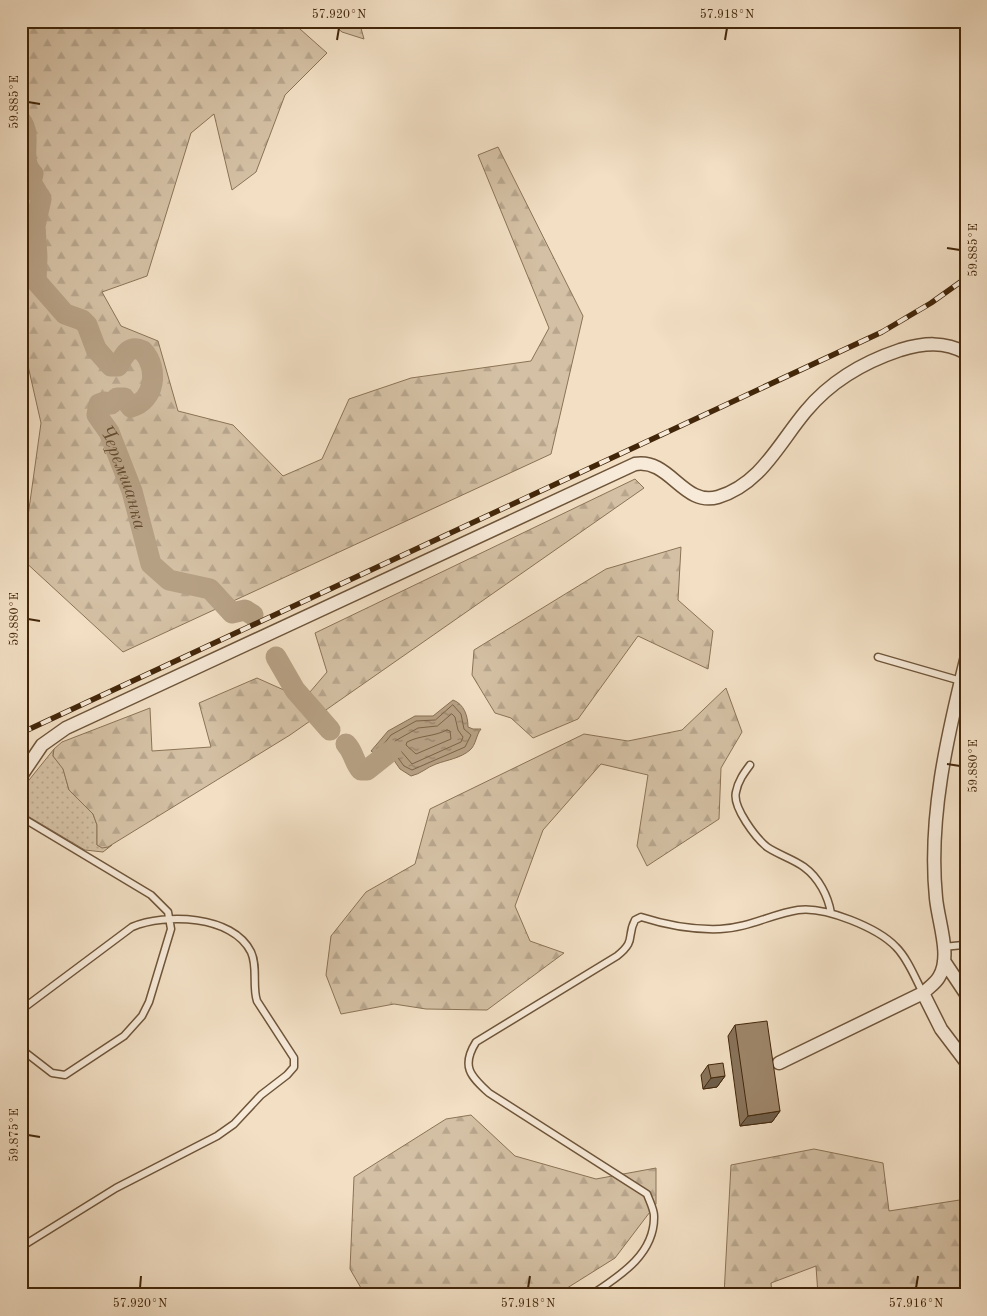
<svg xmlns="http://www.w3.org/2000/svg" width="987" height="1316" font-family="'Old Standard TT',serif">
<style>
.grass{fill:url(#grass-dots);stroke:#8b7356}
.forest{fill:url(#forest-firs);stroke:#8b7356}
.water{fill:url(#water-ripples);stroke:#886f53}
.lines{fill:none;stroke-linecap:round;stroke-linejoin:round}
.shore{stroke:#7c6346;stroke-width:1}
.river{stroke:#b6a084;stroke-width:21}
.service-casing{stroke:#6e5438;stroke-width:9}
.minor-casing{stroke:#6e5438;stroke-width:15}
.service{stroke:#f7ead9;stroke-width:6}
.minor{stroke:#f7ead9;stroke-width:12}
.rail-casing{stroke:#422609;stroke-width:5.5}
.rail{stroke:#f7ead9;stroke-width:4;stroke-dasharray:11;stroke-linecap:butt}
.wall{fill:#88735b;stroke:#422609}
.shaded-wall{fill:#6f5e4a;stroke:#422609}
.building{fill:#9e866a;stroke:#422609}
.ticks{fill:none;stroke:#422609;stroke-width:2}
.labels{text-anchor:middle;stroke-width:5;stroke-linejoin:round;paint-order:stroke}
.water-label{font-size:19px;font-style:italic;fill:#654b2e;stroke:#f7ead9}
.neatline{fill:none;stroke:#422609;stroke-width:2}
.ticks-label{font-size:12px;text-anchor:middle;fill:#422609}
</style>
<defs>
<pattern id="grass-dots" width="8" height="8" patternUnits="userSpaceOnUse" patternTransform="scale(1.25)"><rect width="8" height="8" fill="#d4c0a4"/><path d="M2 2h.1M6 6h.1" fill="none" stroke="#b7a58c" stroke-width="1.8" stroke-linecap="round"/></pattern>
<pattern id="forest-firs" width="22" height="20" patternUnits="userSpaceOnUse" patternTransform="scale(1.25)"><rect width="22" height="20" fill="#d4c0a4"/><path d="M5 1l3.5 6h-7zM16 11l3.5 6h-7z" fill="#b7a58c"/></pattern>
<pattern id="water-ripples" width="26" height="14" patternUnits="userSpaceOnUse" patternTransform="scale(1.25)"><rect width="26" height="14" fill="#b6a084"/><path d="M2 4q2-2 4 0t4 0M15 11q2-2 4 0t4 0" fill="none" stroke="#96826a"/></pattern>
</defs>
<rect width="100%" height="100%" fill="#f2dfc4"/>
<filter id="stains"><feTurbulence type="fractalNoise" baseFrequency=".004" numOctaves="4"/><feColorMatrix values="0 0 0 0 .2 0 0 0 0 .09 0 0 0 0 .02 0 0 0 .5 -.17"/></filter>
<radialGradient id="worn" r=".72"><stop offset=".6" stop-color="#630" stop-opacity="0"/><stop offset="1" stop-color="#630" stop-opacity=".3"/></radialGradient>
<path class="grass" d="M54 749 53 756 63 768 69 790 93 814 97 825V845L108 847 112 845 103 852 85 850 21 812V790Z"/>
<path class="forest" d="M21 21H291L327 53 285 95 256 172 232 190 214 114 191 133 147 276 102 292 121 326 158 341 178 411 233 425 283 476 322 459 349 399 411 378 531 361 549 328 478 155 498 147 583 316 551 454 123 652 22 559 41 423 21 335Z
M329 21H359L364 39 342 32Z
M635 479 644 488 290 735 108 847 102 848 97 845V825L93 814 69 790 63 769 53 756 54 749 62 742 150 708 152 751 211 747 199 703 257 678 304 699 327 672 315 633Z
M681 547 678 600 713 631 708 669 638 636 578 719 533 738 511 718 495 713 472 675 474 650 606 569Z
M726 688 742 732 721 768 719 819 647 866 637 846 648 775 601 764 543 830 515 906 530 941 564 953 487 1010 426 1009 394 1004 341 1014 326 975 331 936 366 892 415 864 430 809 584 734 628 741 682 730Z
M471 1115 515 1156 596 1179 656 1168V1204L615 1258 556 1295H365L350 1269 354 1177 446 1119Z
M814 1149 883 1163 889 1211 966 1199V1293L818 1295 816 1266 771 1283 772 1295H724L731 1165Z"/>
<path class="water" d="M453 700C464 704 468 716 468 727L473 729H481C476 735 476 745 470 750 461 758 447 760 436 764 427 767 421 774 411 776L400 769 393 759 382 760 371 751 388 731 415 716H433Z"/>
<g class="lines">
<path class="shore" d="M453 705 461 714 464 729 471 735 465 747 412 770 404 766 396 755H385L379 750 391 735 416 721 435 720Z
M452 714 455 717 458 730 463 737 461 742 412 764 401 751 391 747 395 741 418 728 437 726Z
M447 730 450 731 451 739 416 754 406 745 407 742C421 735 433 737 447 730Z"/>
<g class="river">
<path id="s1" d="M21 121C33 136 18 160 33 174L31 182 41 199 35 226 37 257 36 281 65 314 82 320 87 325 96 349 111 366H118C124 355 129 344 143 351 159 368 155 401 131 407L124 398H117L111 404 105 402 99 404 97 415 109 432 132 491 151 564 169 580 210 589 232 613 245 610 253 615"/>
<path d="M276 657 295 690 330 730"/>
<path d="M346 744C354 752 354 763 361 770H367L391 751"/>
</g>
<g class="service-casing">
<path id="service" d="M878 657 961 681
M750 765C744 773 738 781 736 792 732 807 756 838 767 847 779 855 793 859 804 867 819 878 828 896 831 913
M21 817 151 895 168 912 171 929 149 1002 142 1016 124 1036 65 1075 52 1073 21 1049
M943 947 963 945 966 942
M21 1010 132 927C165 913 233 915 251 952 258 967 252 986 257 1001L294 1058V1067L287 1075 261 1095 234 1124 217 1136 116 1188 21 1247
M591 1295C618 1277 655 1255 654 1216 654 1209 649 1200 647 1194L489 1093C470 1076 461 1066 476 1042L617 956C637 940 626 937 635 920L641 917C666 925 694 930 720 929 748 928 772 914 798 910 825 906 878 928 896 947 908 959 915 978 923 993"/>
</g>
<g class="minor-casing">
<path id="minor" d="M21 776 42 745 66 728 635 464C670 458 683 507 718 497 761 484 779 443 806 411 830 382 864 362 900 350 924 343 944 341 966 353
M944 961 966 994
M923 993 941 1029 966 1062
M779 1063 923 993C928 988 935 984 939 977 952 957 938 921 936 898 928 819 947 737 966 660"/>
</g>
<use href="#service" class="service"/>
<use href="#minor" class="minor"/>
<g class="rail-casing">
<path id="rail" d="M21 733 882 332 931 303 966 278"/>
</g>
<use href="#rail" class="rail"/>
</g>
<path class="wall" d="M735 1025 780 1111 772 1122 740 1126 728 1036Z
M708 1065 725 1076 717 1087 703 1089 701 1075Z"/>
<path class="shaded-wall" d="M725 1076 717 1087 703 1089 711 1078Z
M780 1111 772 1122 740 1126 748 1116Z"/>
<path class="building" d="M767 1021 780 1111 748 1116 735 1025Z
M723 1063 725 1076 711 1078 708 1065Z"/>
<path class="ticks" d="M337 40 339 28M725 40 727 28M28 102 40 104M947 248 960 250M28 619 40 621M947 764 960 766M28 1135 40 1137M140 1288 141 1276M528 1288 530 1276M916 1288 918 1276"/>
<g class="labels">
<g class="water-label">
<text dy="7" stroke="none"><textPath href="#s1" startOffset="512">Черемшанка</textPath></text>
</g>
</g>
<rect width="987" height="1316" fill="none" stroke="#f2dfc4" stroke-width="55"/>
<rect x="28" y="28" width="932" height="1260" class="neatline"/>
<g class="ticks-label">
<text x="339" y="18">57.920°N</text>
<text x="727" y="18">57.918°N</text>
<text transform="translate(14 102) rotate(-90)" y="4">59.885°E</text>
<text transform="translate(973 250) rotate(-90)" y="4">59.885°E</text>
<text transform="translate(14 619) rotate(-90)" y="4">59.880°E</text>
<text transform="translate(973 766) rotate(-90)" y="4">59.880°E</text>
<text transform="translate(14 1135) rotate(-90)" y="4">59.875°E</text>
<text x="140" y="1307">57.920°N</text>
<text x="528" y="1307">57.918°N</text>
<text x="916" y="1307">57.916°N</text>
</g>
<rect width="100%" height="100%" filter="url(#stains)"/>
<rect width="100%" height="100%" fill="url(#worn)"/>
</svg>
